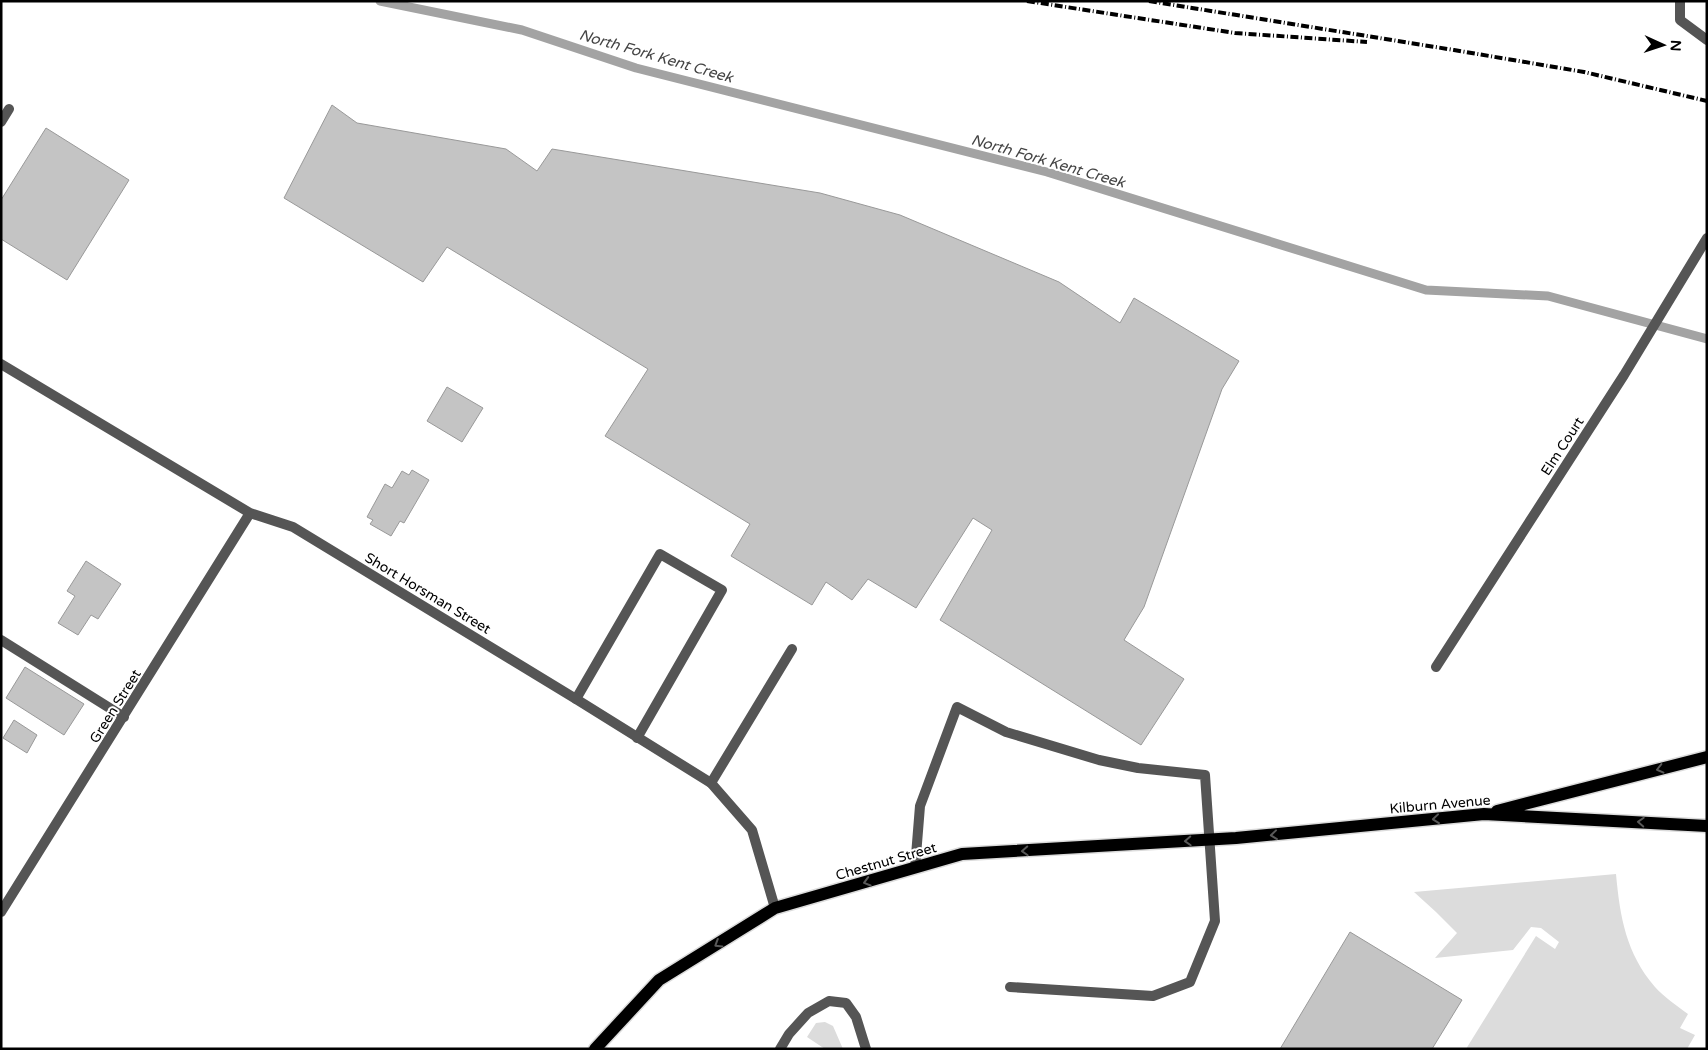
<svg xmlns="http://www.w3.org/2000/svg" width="1708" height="1050" font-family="'Varela Round',sans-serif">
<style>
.green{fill:#dcdcdc}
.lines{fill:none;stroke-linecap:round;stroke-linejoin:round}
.stream{stroke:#a3a3a3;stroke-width:9}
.building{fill:#c4c4c4;stroke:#999}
.primary-casing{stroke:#dbdbdb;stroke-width:15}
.service{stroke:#555;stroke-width:10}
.minor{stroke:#555;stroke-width:10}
.primary{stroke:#000;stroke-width:12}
.rail{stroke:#000;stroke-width:4;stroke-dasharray:8 2.5 1 2.5;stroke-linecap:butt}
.oneway{stroke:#595959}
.labels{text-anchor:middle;stroke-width:4;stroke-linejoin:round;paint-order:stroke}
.street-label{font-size:14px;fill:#000;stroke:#fff}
.water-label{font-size:15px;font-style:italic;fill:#444;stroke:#fff}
</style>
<rect width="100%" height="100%" fill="#fff"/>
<path class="green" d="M1616 874C1620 917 1626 953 1655 987 1664 997 1677 1006 1688 1014L1680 1028 1695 1035 1687 1049H1466L1536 936 1555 949 1559 942 1541 928 1531 927 1513 950 1435 958 1457 933 1436 912 1414 892Z
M825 1022 833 1026 843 1049H825L807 1037 816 1023Z"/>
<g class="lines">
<path class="stream" d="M380 1 522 30 636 68 1047 172 1426 290 1548 296 1707 339"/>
</g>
<path class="building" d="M332 105 357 123 506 149 537 171 552 149 820 193 900 215 1059 282 1120 323 1134 298 1239 361 1222 389 1144 607 1124 640 1184 679 1141 745 940 620 992 530 973 518 916 608 868 579 852 600 826 582 812 605 731 556 750 524 605 436 648 369 447 247 423 282 284 198Z
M46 128 129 180 67 280 1 239V200Z
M447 387 483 408 462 442 427 421Z
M412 470 429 480 404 523 400 521 391 536 370 524 373 520 367 517 385 484 392 488 402 471 409 475Z
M86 561 121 584 98 619 91 615 78 635 58 623 75 596 67 591Z
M25 667 84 704 64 735 6 698Z
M14 720 37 735 27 753 3 738Z
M1350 932 1462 1000 1432 1049H1280Z"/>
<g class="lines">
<g class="primary-casing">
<path id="primary" d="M1497 811 1707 757
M595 1049 659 980 775 908 962 854 1236 838 1484 814 1707 826"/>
</g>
<path class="service" d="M1 122 9 109
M1 640 124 717
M576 699 660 554 722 590 637 738
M711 783 792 649
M915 868 920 806 957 707 1006 732 1099 760 1138 768 1205 775 1215 921 1190 982 1153 996 1010 987
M780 1049 789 1034 808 1013 829 1001 846 1003 856 1017 866 1049"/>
<path class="minor" d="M1680 1V20L1707 40
M1 364 250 513 293 527 576 699 711 783 752 830 775 908
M1436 667 1624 375 1707 238
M1 912 250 513"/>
<use href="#primary" class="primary"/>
<path class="rail" d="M1027 1 1235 33 1367 42
M1149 1 1454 50 1584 72 1707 101"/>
</g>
<defs><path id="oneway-chevron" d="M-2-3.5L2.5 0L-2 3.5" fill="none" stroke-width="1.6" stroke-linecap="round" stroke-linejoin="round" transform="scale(1.25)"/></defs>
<g class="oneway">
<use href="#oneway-chevron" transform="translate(1660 769) rotate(166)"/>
<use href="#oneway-chevron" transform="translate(1436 819) rotate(174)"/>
<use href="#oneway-chevron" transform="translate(1641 822) rotate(-177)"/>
<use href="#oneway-chevron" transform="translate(1274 835) rotate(174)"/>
<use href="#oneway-chevron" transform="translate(1188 841) rotate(177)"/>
<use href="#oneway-chevron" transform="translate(1025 851) rotate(177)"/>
<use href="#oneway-chevron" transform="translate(867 882) rotate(164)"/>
<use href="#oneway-chevron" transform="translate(718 944) rotate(148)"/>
</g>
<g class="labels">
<g class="street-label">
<text transform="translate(1562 446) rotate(-57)" y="5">Elm Court</text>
<text transform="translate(428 593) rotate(31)" y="5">Short Horsman Street</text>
<text transform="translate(115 706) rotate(-58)" y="5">Green Street</text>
<text transform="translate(1440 804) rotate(-5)" y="5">Kilburn Avenue</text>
<text transform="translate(886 861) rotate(-16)" y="5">Chestnut Street</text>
</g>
<g class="water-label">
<text transform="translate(656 56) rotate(16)" y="5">North Fork Kent Creek</text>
<text transform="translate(1048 161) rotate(16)" y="5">North Fork Kent Creek</text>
</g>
</g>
<rect width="1708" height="1050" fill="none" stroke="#000000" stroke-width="5"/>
<g transform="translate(1663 45) rotate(93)" stroke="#ffffff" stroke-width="4" paint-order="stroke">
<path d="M0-4L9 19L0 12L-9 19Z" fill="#000000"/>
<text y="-8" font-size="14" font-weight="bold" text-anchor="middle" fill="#000000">N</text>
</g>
</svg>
